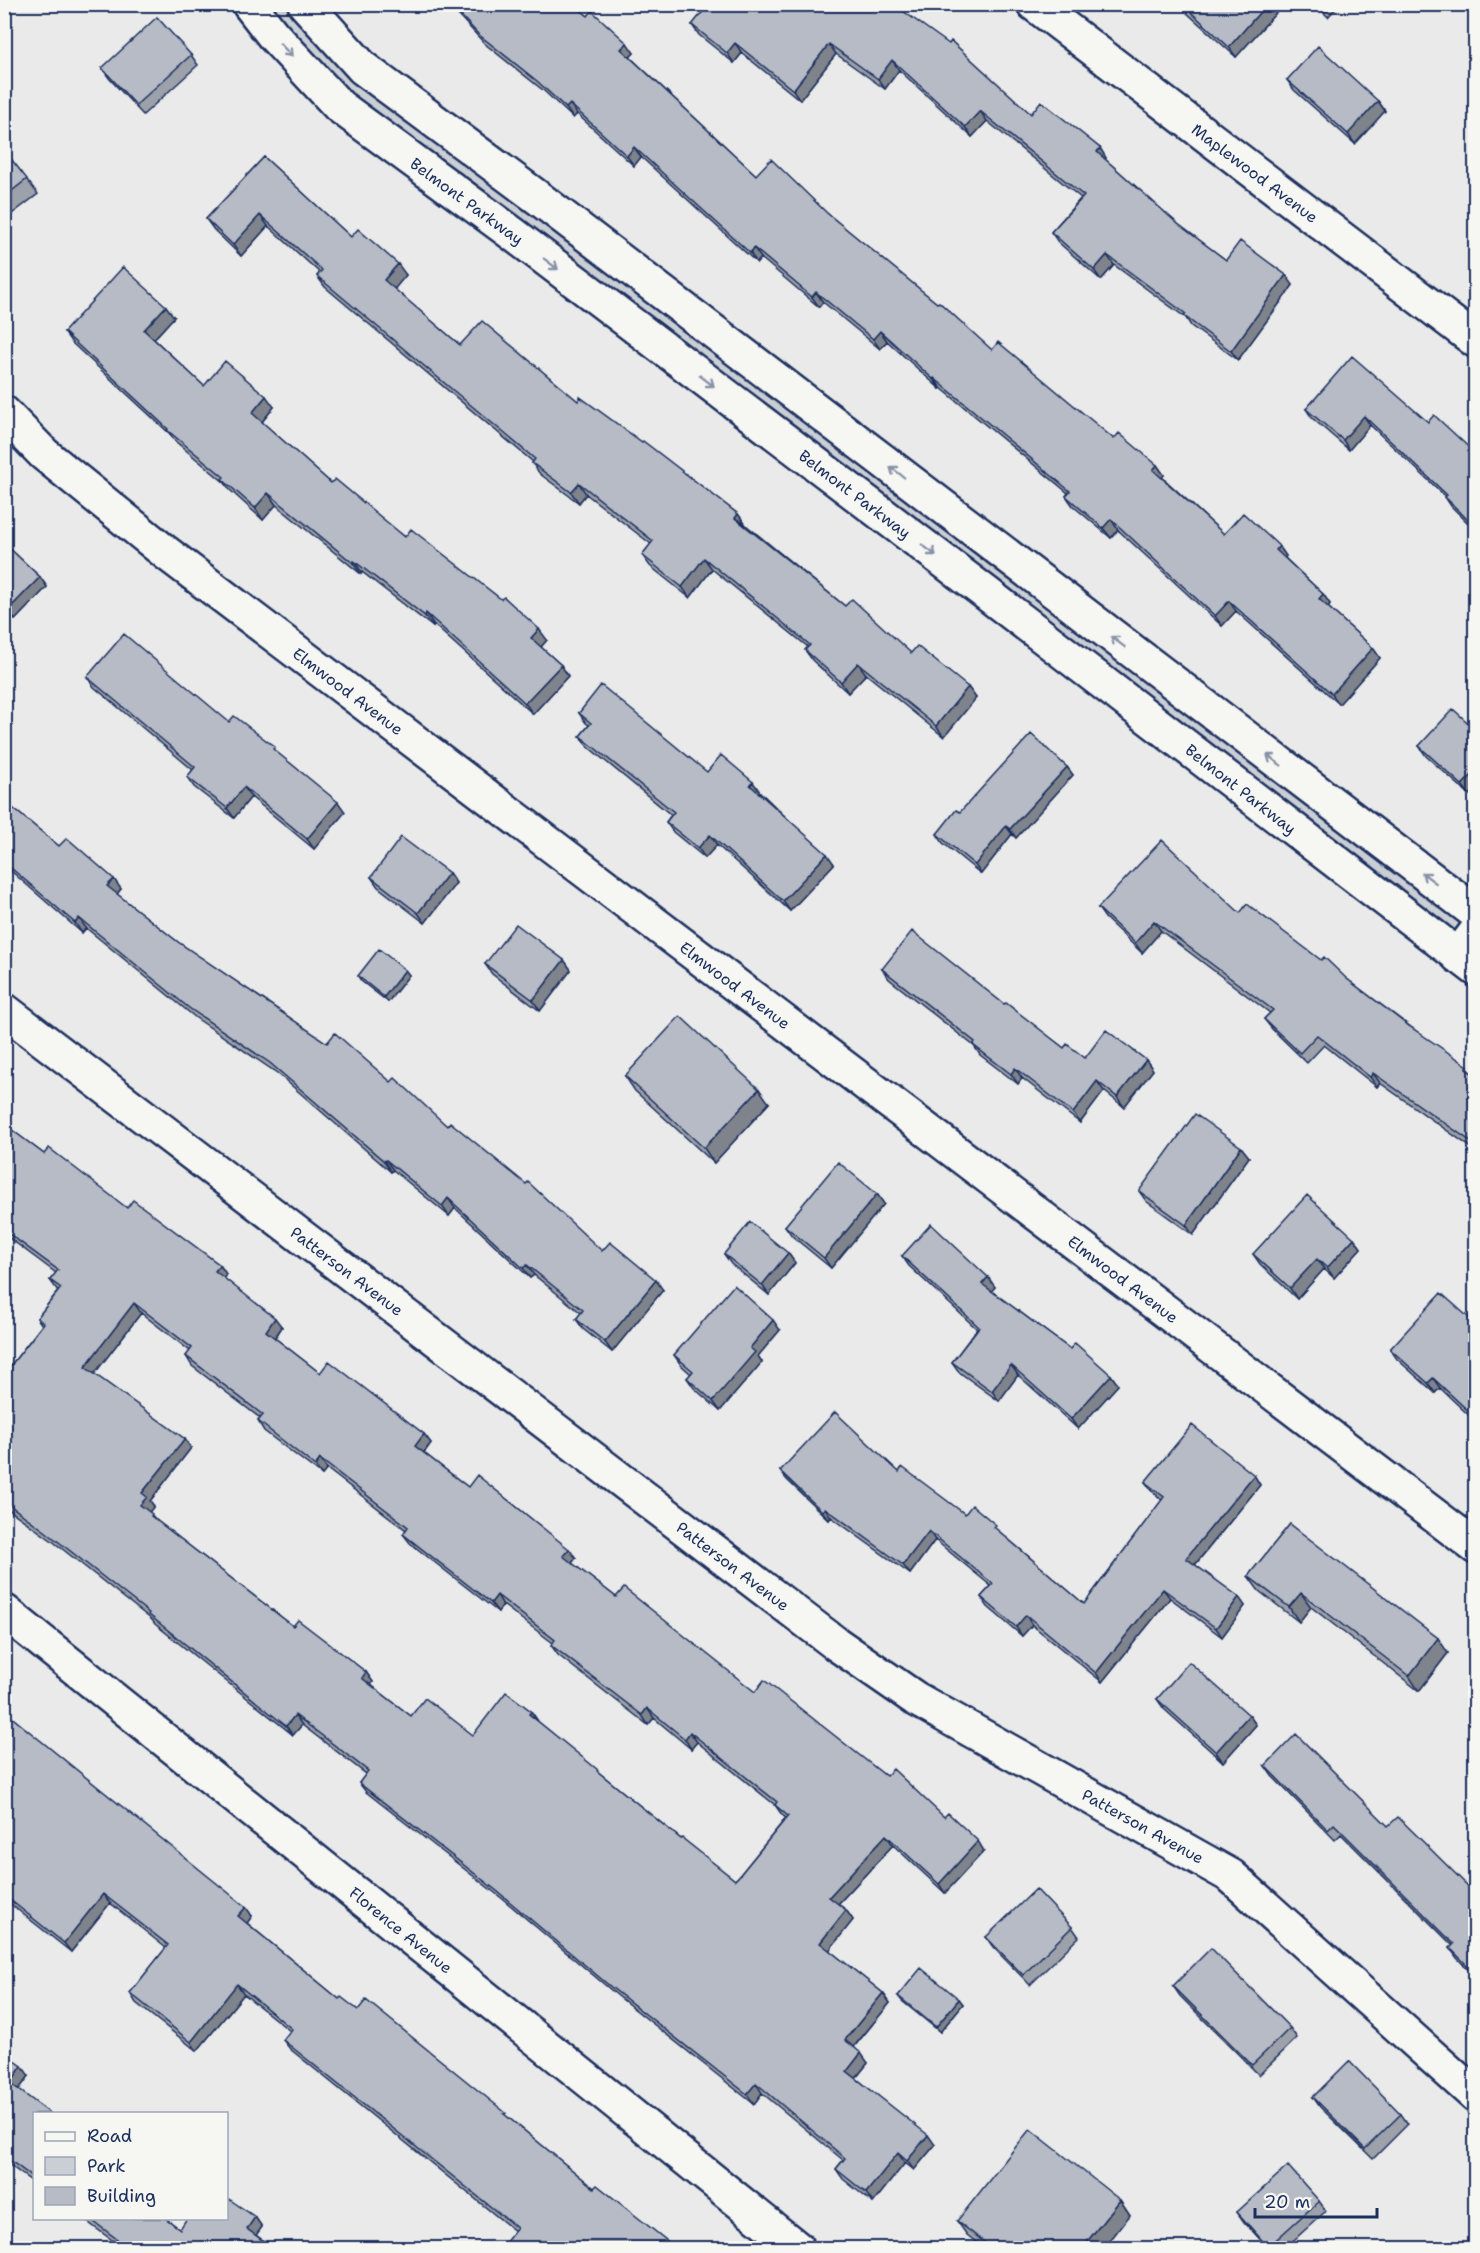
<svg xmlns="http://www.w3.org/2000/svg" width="1480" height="2253" font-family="'Shantell Sans',sans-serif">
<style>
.green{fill:#caced5;stroke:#727e9a;stroke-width:1.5}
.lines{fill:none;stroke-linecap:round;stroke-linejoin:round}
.minor-casing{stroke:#1b2f5e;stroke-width:38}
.tertiary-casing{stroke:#1b2f5e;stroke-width:38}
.minor{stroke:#f6f6f2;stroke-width:33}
.tertiary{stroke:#f6f6f2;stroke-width:33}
.wall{fill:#9da1aa;stroke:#1b2f5e;stroke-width:1.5;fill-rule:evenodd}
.shaded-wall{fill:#7f838b;stroke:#1b2f5e;stroke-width:1.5}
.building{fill:#b6bbc6;stroke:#1b2f5e;stroke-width:1.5;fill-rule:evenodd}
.oneway{stroke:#8892a8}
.labels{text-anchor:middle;stroke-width:4.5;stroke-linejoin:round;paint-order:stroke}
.street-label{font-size:16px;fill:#1b2f5e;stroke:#f6f6f2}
</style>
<rect width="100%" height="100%" fill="#e9eae9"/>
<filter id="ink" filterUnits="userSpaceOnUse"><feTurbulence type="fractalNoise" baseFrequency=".0167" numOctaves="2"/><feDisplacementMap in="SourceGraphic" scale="12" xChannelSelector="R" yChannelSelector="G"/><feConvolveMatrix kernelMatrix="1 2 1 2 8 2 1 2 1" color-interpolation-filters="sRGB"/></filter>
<g filter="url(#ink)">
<path class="green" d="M249 5H305L1475 913V969L339 106Z"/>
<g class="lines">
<g class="minor-casing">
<path id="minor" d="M1034 4 1476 341
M4 413 44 454 165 552 1476 1547
M1458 956 1476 932
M4 1010 835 1643 916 1699 1231 1876 1476 2096
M4 1611 797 2248"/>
</g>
<g class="tertiary-casing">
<path id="tertiary" d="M249 4 273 35 339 106 513 234 986 593 1476 969
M305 4 363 68 541 200 1476 913"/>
</g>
<use href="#minor" class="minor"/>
<use href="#tertiary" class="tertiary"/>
</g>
<path class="wall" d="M448 4H573L634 53 630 57 756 175 828 214 992 350 1114 439 1157 465 1164 475 1162 477 1224 534 1279 546 1286 556 1285 558 1323 594 1330 604 1328 607 1373 648 1380 658 1339 704 1236 611 1222 626 1118 530 1111 538 1073 506 1066 496 1068 493 941 388 940 389 887 341 880 349 823 302 819 307 761 258 757 263 641 157 634 166 577 114 573 118 544 91 485 44Z
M893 4 1031 114 1100 148 1106 158 1105 159 1178 224 1226 260 1293 285 1238 360 1191 326 1186 318 1114 265 1101 280 1058 242 1051 232 1081 198 987 121 972 137 899 70 885 89 836 54 800 100 742 53 734 63 699 35 692 25Z
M1181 4H1282L1283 5 1236 57 1186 12Z
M1315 4H1340L1328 17Z
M191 55 198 65 143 115 109 78 102 68Z
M1287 80 1378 101 1385 111 1355 144 1294 90Z
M4 150 38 194 4 220Z
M264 157 351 237 406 275 394 289 460 345 578 401 738 514 746 525 845 606 911 653 968 687 976 698 944 737 866 674 848 693 813 661 805 650 808 647 712 569 690 598 650 566 642 555 651 544 586 494 579 503 540 474 532 463 533 462 325 287 317 276 320 273 268 226 241 256 214 230 206 219Z
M174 317 154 339 204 386 274 407 262 422 331 483 547 640 541 647 561 665 568 676 533 714 434 625 433 627 362 572 361 574 276 505 263 520 230 490 225 483 175 441 170 434 72 343 64 332Z
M1306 409 1428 422 1476 454V531L1451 506 1445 497V496L1370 425 1349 450 1312 418Z
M4 543 40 577 47 587 15 620 4 610Z
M87 677 229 722 281 756 345 812 314 849 251 797 234 818 194 787 187 777 193 770 94 687Z
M579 713 707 772 760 792 834 864 790 911 717 845 705 858 673 832 666 822 671 815 587 746 580 736 589 725 586 723Z
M1476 730V789L1470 795 1426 756 1419 746Z
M1067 767 1073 775 1016 838 1012 834 981 874 943 843 937 834 960 812Z
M4 801 59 846 121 889 117 894 178 942 327 1043 391 1082 447 1126 602 1251 663 1290 612 1352 583 1329 576 1319 581 1313 534 1275 530 1278 455 1208 449 1216 393 1170 391 1172 277 1073 196 1018 86 928 82 933 4 865Z
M449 873 456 883 425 923 378 887 371 877Z
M1098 908 1240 913 1347 979 1476 1076V1151L1380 1083 1377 1087 1324 1045 1307 1063 1272 1029 1264 1019 1270 1013 1161 931 1142 953 1105 918Z
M564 960 571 970 540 1011 492 974 485 964Z
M882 969 1004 1004 1064 1048 1085 1058 1146 1060 1153 1070 1124 1107 1104 1091 1080 1123 1022 1078 1018 1084 980 1055 974 1046 889 979Z
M405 970 409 975 388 1002 361 981 358 976Z
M625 1076 769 1103 714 1163 635 1091Z
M4 1124 44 1154 127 1208 220 1265 226 1274 224 1278 282 1327 275 1338 320 1373 424 1434 431 1443 424 1453 468 1487 576 1558 572 1563 616 1597 755 1692 886 1776 944 1817 984 1851 945 1893 893 1845 838 1904 846 1910 853 1920 829 1950 883 1993 890 2003 854 2047 868 2063 856 2078 935 2145 914 2170 905 2163 873 2203 843 2179 836 2169 843 2160 762 2093 754 2104 618 1996 504 1900 366 1792 359 1783 366 1774 302 1725 293 1735 155 1624 152 1620 51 1540 4 1506V1374L42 1325 37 1318 58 1291 50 1280 56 1273 4 1234ZM141 1313 190 1351 186 1356 192 1366 260 1418 258 1421 264 1431 322 1475 327 1469 406 1530 403 1534 410 1543 498 1612 503 1605 553 1643 551 1645 558 1655 648 1725 654 1718 691 1749 697 1742 775 1805 782 1815 786 1818 739 1876 735 1880 681 1839 602 1775 537 1721 473 1735 411 1716 371 1685 373 1682 366 1672 293 1626 157 1521 149 1512 154 1506 150 1501 191 1448 94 1374Z
M1241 1147 1249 1157 1193 1235 1146 1201 1139 1191Z
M877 1194 884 1204 831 1268 792 1236 785 1226Z
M1354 1238 1361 1248 1334 1278 1324 1269 1297 1299 1260 1264 1253 1254Z
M788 1253 795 1263 769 1295 731 1264 724 1254Z
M902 1256 995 1287 991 1291 1070 1349 1111 1375 1118 1385 1078 1429 1018 1375 999 1401 959 1372 952 1362 977 1329 909 1266Z
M1476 1324V1422L1440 1388 1435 1393 1397 1359 1390 1349Z
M780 1330 758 1356 762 1362 720 1411 694 1388 687 1378 691 1374 681 1365 674 1355Z
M780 1471 899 1472 965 1514 1001 1533 1084 1604 1162 1500 1152 1491 1145 1482 1254 1475 1260 1485 1195 1565 1245 1606 1222 1637 1170 1598 1102 1682 1032 1625 1022 1636 988 1607 981 1597 991 1586 935 1540 910 1574 831 1517 829 1520 787 1480Z
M1290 1524 1448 1653 1419 1691 1311 1607 1299 1622 1259 1591 1248 1576Z
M1157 1699 1249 1715 1256 1725 1223 1762 1164 1709Z
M4 1711 252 1916 247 1923 339 1999 358 2010 509 2118 594 2188 676 2248 515 2231 290 2049 283 2040 290 2031 244 1994 197 2051 136 2003 130 1993 166 1948 110 1903 71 1952 4 1899Z
M1265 1766 1388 1826 1476 1894V1977L1457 1958 1450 1948 1453 1946 1341 1834 1335 1840 1272 1776Z
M1072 1927 1079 1937 1030 1985 993 1947 986 1937Z
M1173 1986 1290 2028 1297 2038 1259 2075 1180 1996Z
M898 1996 959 1999 963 2004 940 2032 902 2001Z
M4 2053 29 2076 19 2089 34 2114V2183L4 2161Z
M1313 2097 1401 2114 1408 2124 1373 2159 1320 2107Z
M1120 2200 1130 2215 1104 2248H984L967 2235 957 2221Z
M1319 2201 1326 2211 1285 2248H1268L1244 2222 1237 2212Z
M255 2217 262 2227 256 2235 273 2248H123L82 2218H165L180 2229Z"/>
<path class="shaded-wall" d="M1267 4H1282L1283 5 1236 57 1229 47Z
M627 43 634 53 628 59 621 49Z
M735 43 742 53 734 63 727 53Z
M829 44 836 54 800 100 793 90Z
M892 60 899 70 885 89 878 79Z
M1378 101 1385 111 1355 144 1348 134Z
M570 104 577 114 573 118 566 108Z
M980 111 987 121 972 137 965 127Z
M634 147 641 157 634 166 627 156Z
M1100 148 1106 158 1104 161 1097 152Z
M260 215 268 226 241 256 233 245Z
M754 248 761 258 757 263 750 253Z
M1107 255 1114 265 1101 280 1094 270Z
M398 264 406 275 392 292 384 280Z
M1286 275 1293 285 1238 360 1231 351Z
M816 292 823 302 819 307 812 297Z
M166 306 174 317 152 341 144 330Z
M880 331 887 341 880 349 873 339Z
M934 378 941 388 940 389 933 379Z
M266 396 274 407 260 424 252 413Z
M1364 416 1370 425 1349 450 1343 440Z
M1476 461V476L1470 467Z
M1157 465 1164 475 1160 480 1153 470Z
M579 483 586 494 579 503 571 492Z
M268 493 276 505 263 520 255 508Z
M738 514 746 525 735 518Z
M1111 519 1118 530 1111 538 1103 528Z
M1279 546 1286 556 1283 560 1276 550Z
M704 558 712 569 690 598 682 587Z
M354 561 362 572 361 574 353 563Z
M40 577 47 587 15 620 8 610Z
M1323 594 1330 604 1326 609 1319 599Z
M1229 601 1236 611 1222 626 1215 616Z
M426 613 434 625 433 627 425 616Z
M539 629 547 640 539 649 531 638Z
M1373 648 1380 658 1339 704 1332 694Z
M858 663 866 674 848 693 841 682Z
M561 665 568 676 533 714 525 703Z
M968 687 976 698 944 737 936 726Z
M1067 767 1073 775 1016 838 1010 829Z
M1476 771V789L1470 795 1462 785Z
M753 782 760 792 757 795 750 785Z
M244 787 251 797 234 818 227 808Z
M338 802 345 812 314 849 307 839Z
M1006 826 1012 834 981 874 975 865Z
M710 835 717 845 705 858 698 848Z
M827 854 834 864 790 911 783 901Z
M449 873 456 883 425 923 418 913Z
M114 879 121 889 115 896 107 886Z
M79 918 86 928 82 933 75 923Z
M1154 921 1161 931 1142 953 1135 943Z
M564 960 571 970 540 1011 533 1000Z
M405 970 409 975 388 1002 384 997Z
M1146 1060 1153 1070 1124 1107 1117 1097Z
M1015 1068 1022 1078 1018 1084 1011 1074Z
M1373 1073 1380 1083 1377 1087 1370 1077Z
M1097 1081 1104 1091 1080 1123 1073 1113Z
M759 1089 769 1103 714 1163 704 1148Z
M1241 1147 1249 1157 1193 1235 1186 1225Z
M386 1160 393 1170 391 1172 384 1161Z
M877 1194 884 1204 831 1268 824 1258Z
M448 1198 455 1208 449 1216 442 1206Z
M1354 1238 1361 1248 1334 1278 1327 1268Z
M788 1253 795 1263 769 1295 762 1285Z
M1317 1259 1324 1269 1297 1299 1290 1288Z
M220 1265 226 1274 222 1281 215 1271Z
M527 1265 534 1275 530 1278 523 1268Z
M988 1277 995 1287 989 1294 982 1284Z
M656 1280 663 1290 612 1352 605 1342Z
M134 1303 141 1313 92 1377 85 1367Z
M275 1318 282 1327 273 1340 266 1331Z
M773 1320 780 1330 758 1356 762 1362 720 1411 713 1401 750 1348Z
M1011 1365 1018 1375 999 1401 992 1391Z
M1111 1375 1118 1385 1078 1429 1071 1419Z
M1433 1378 1440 1388 1435 1393 1428 1383Z
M424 1434 431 1443 421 1456 415 1446Z
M185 1439 191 1448 150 1501 154 1506 147 1515 140 1505 142 1493Z
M320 1459 327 1469 322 1475 315 1466Z
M1254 1475 1260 1485 1193 1567 1186 1558Z
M825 1508 831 1517 829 1520 822 1511Z
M929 1531 935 1540 910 1574 903 1565Z
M569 1549 576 1558 570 1565 563 1556Z
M1163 1589 1170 1598 1102 1682 1096 1673Z
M1301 1593 1311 1607 1299 1622 1289 1607Z
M497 1595 503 1605 498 1612 491 1603Z
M1239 1597 1245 1606 1222 1637 1216 1628Z
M1026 1615 1032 1625 1022 1636 1016 1627Z
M1438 1638 1448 1653 1419 1691 1409 1676Z
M366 1672 373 1682 369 1688 362 1678Z
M647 1708 654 1718 648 1725 642 1715Z
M531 1711 538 1721 529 1714Z
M295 1715 302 1725 293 1735 286 1726Z
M1249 1715 1256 1725 1223 1762 1216 1752Z
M690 1732 697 1742 691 1749 685 1739Z
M886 1835 893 1845 836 1906 829 1897Z
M978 1841 984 1851 945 1893 939 1884Z
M103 1894 110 1903 71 1952 64 1943Z
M246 1907 252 1916 245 1926 238 1916Z
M846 1910 853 1920 827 1953 820 1943Z
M237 1984 244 1994 197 2051 191 2042Z
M883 1993 890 2003 851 2050 845 2040Z
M959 1999 963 2004 940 2032 936 2027Z
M861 2053 868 2063 854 2080 847 2071Z
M22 2066 29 2076 17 2092 10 2083Z
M756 2083 762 2093 754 2104 747 2094Z
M928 2135 935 2145 914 2170 907 2161Z
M898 2153 905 2163 873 2203 866 2193Z
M1120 2200 1130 2215 1104 2248H1082Z
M255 2217 262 2227 253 2239 247 2229Z
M135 2243 138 2248H131Z"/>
<path class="building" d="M450 4H573L588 16 592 11 627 43 621 49 756 175 771 159 828 214 937 303 939 302 992 350 998 342 1114 439 1119 433 1157 465 1153 470 1224 534 1243 513 1279 546 1276 550 1323 594 1319 599 1373 648 1332 694 1229 601 1215 616 1111 519 1103 528 1066 496 1070 491 934 378 933 379 880 331 873 339 816 292 812 297 754 248 750 253 634 147 627 156 570 104 566 108 537 81 478 34Z
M709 4H893L949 44 951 41 1031 114 1041 101 1100 148 1097 152 1178 224 1226 260 1240 241 1286 275 1231 351 1184 316 1186 314 1107 255 1094 270 1051 232 1084 196 980 111 965 127 892 60 878 79 829 44 793 90 735 43 727 53 692 25Z
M1182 4H1267L1229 47Z
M1317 4H1331L1324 12Z
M1471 4H1476V10Z
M157 17 191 55 136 105 102 68Z
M1318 46 1378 101 1348 134 1287 80Z
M4 150 27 179 4 197Z
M264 157 351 237 358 229 398 264 384 280 460 345 482 321 578 401 580 397 642 442 643 441 738 514 735 518 845 606 852 599 911 653 917 646 968 687 936 726 858 663 841 682 805 650 810 645 704 558 682 587 642 555 653 541 579 483 571 492 532 463 535 459 317 276 322 270 260 215 233 245 206 219Z
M123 267 166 306 144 330 204 386 225 361 266 396 252 413 331 483 335 479 405 537 411 529 501 599 504 597 539 629 531 638 561 665 525 703 426 613 425 616 354 561 353 563 268 493 255 508 222 479 224 477 167 430 168 429 64 332Z
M1352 356 1428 422 1434 415 1476 454V461L1470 467 1476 473V528L1445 497 1447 495 1364 416 1343 440 1306 409Z
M4 543 40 577 8 610 4 607Z
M124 634 229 722 234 716 275 747 273 749 338 802 307 839 244 787 227 808 187 777 195 767 87 677Z
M601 685 707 772 721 755 753 782 750 785 827 854 783 901 710 835 698 848 666 822 674 812 580 736 591 723 579 713Z
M1453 709 1476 730V771L1462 785 1419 746Z
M1031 734 1067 767 1010 829 1006 826 975 865 937 834 956 810 960 812Z
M4 801 59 846 67 838 114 879 107 886 178 942 327 1043 335 1033 391 1082 395 1078 447 1126 450 1122 526 1184 528 1182 602 1251 610 1242 656 1280 605 1342 576 1319 583 1310 527 1265 523 1268 448 1198 442 1206 386 1160 384 1161 270 1063 189 1008 79 918 75 923 4 862Z
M401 837 449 873 418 913 371 877Z
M1162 840 1240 913 1247 904 1321 960 1324 957 1347 979 1406 1024 1468 1066 1466 1069 1476 1076V1145L1373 1073 1370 1077 1317 1035 1300 1053 1264 1019 1273 1010 1154 921 1135 943 1098 908Z
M516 924 564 960 533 1000 485 964Z
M912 931 1004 1004 1006 1003 1064 1048 1067 1044 1085 1058 1106 1030 1146 1060 1117 1097 1097 1081 1073 1113 1015 1068 1011 1074 973 1045 975 1042 882 969Z
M379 949 405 970 384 997 358 976Z
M680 1016 759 1089 704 1148 625 1076Z
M1195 1114 1241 1147 1186 1225 1139 1191Z
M4 1124 44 1154 49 1148 127 1208 133 1200 220 1265 215 1271 275 1318 266 1331 320 1373 329 1361 424 1434 415 1446 468 1487 477 1475 569 1549 563 1556 616 1597 624 1588 755 1692 764 1680 886 1776 893 1769 944 1817 948 1813 978 1841 939 1884 886 1835 829 1897 846 1910 820 1943 883 1993 845 2040 861 2053 847 2071 928 2135 907 2161 898 2153 866 2193 836 2169 845 2158 756 2083 747 2094 611 1987 497 1891 359 1783 368 1771 295 1715 286 1726 148 1614 149 1613 45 1531 4 1501V1374L44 1323 37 1318 61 1288 50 1280 58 1270 4 1230ZM134 1303 192 1348 186 1356 263 1415 258 1421 315 1466 320 1459 408 1527 403 1534 491 1603 497 1595 555 1640 551 1645 642 1715 647 1708 685 1739 690 1732 777 1802 775 1805 788 1816 739 1876 735 1880 682 1838 681 1839 597 1771 598 1770 529 1714 531 1711 506 1692 473 1735 425 1698 411 1716 362 1678 366 1672 298 1620 293 1626 151 1516 152 1514 140 1505 147 1497 142 1493 185 1439 85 1367Z
M838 1162 877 1194 824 1258 785 1226Z
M1307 1195 1354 1238 1327 1268 1317 1259 1290 1288 1253 1254Z
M750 1222 788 1253 762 1285 724 1254Z
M931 1224 988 1277 982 1284 1070 1349 1075 1343 1111 1375 1071 1419 1011 1365 992 1391 952 1362 979 1327 902 1256Z
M734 1285 773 1320 750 1348 755 1352 713 1401 687 1378 693 1371 674 1355Z
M1441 1293 1476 1324V1418L1433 1378 1428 1383 1390 1349Z
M835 1412 899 1472 902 1467 965 1514 972 1505 996 1525 994 1527 1084 1604 1164 1497 1145 1482 1192 1425 1254 1475 1186 1558 1239 1597 1216 1628 1163 1589 1096 1673 1026 1615 1016 1627 981 1597 993 1584 929 1531 903 1565 825 1508 822 1511 780 1471Z
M1290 1524 1438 1638 1409 1676 1301 1593 1289 1607 1248 1576Z
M1189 1662 1249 1715 1216 1752 1157 1699Z
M4 1711 246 1907 238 1916 339 1999 341 1997 358 2010 366 2000 506 2113 504 2114 594 2188 597 2185 676 2248H501L517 2228 283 2040 292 2029 237 1984 191 2042 130 1993 168 1945 103 1894 64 1943 4 1895Z
M1476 1713V1722L1471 1719Z
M1296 1734 1388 1826 1398 1817 1476 1894V1974L1450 1948 1454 1944 1334 1824 1328 1830 1265 1766Z
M1036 1889 1072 1927 1023 1975 986 1937Z
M1211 1948 1290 2028 1252 2065 1173 1986Z
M921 1968 959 1999 936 2027 898 1996Z
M4 2053 22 2066 10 2083 51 2114H34V2178L4 2156Z
M1349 2061 1401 2114 1365 2149 1313 2097Z
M1030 2129 1120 2200 1082 2248H992L957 2221Z
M1288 2166 1319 2201 1268 2247 1237 2212Z
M226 2197 255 2217 247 2229 273 2248H142L135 2243 131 2248H129L89 2218H165L180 2229 187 2218H226Z"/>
<defs><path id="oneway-shaft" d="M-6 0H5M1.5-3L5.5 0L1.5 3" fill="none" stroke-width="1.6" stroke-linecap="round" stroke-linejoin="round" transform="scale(1.5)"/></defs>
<g class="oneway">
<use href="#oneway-shaft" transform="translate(286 50) rotate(47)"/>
<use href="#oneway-shaft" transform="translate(551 264) rotate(37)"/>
<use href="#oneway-shaft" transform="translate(707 381) rotate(37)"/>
<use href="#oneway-shaft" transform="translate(897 472) rotate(-143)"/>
<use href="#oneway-shaft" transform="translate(929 550) rotate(37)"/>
<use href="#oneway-shaft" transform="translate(1118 642) rotate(-143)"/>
<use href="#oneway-shaft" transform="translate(1274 760) rotate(-143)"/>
<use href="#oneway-shaft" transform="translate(1429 878) rotate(-143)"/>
</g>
</g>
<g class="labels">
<g class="street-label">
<text transform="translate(1255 173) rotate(37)" y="6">Maplewood Avenue</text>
<text transform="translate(467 201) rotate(36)" y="6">Belmont Parkway</text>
<text transform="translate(855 494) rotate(37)" y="6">Belmont Parkway</text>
<text transform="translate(348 691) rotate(37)" y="6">Elmwood Avenue</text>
<text transform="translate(1241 789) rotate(38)" y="6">Belmont Parkway</text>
<text transform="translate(735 985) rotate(37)" y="6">Elmwood Avenue</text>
<text transform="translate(347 1271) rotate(37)" y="6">Patterson Avenue</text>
<text transform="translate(1123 1279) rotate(37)" y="6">Elmwood Avenue</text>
<text transform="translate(733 1566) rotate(37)" y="6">Patterson Avenue</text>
<text transform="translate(1143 1826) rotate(29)" y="6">Patterson Avenue</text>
<text transform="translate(401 1930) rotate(39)" y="6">Florence Avenue</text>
</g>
</g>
<rect width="1480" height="2253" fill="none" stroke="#f6f6f2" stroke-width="24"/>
<rect x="12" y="12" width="1456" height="2229" fill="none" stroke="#1b2f5e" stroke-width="2" filter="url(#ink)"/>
<rect x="33" y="2112" width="195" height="108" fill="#f6f6f2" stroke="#9ea6b7" stroke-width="1.5"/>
<rect x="45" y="2132" width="30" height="9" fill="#f6f6f2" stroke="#9ea6b7" stroke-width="1.5"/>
<text x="87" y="2142" font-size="18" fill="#1b2f5e">Road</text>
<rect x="45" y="2157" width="30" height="18" fill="#caced5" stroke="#9ea6b7" stroke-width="1.5"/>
<text x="87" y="2172" font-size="18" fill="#1b2f5e">Park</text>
<rect x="45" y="2187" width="30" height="18" fill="#b6bbc6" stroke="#9ea6b7" stroke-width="1.5"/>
<text x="87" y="2202" font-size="18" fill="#1b2f5e">Building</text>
<path d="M1255 2208v9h122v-9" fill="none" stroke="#1b2f5e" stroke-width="3"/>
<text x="1264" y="2208" font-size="18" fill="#1b2f5e" stroke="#f6f6f2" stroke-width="4.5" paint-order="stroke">20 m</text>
</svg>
